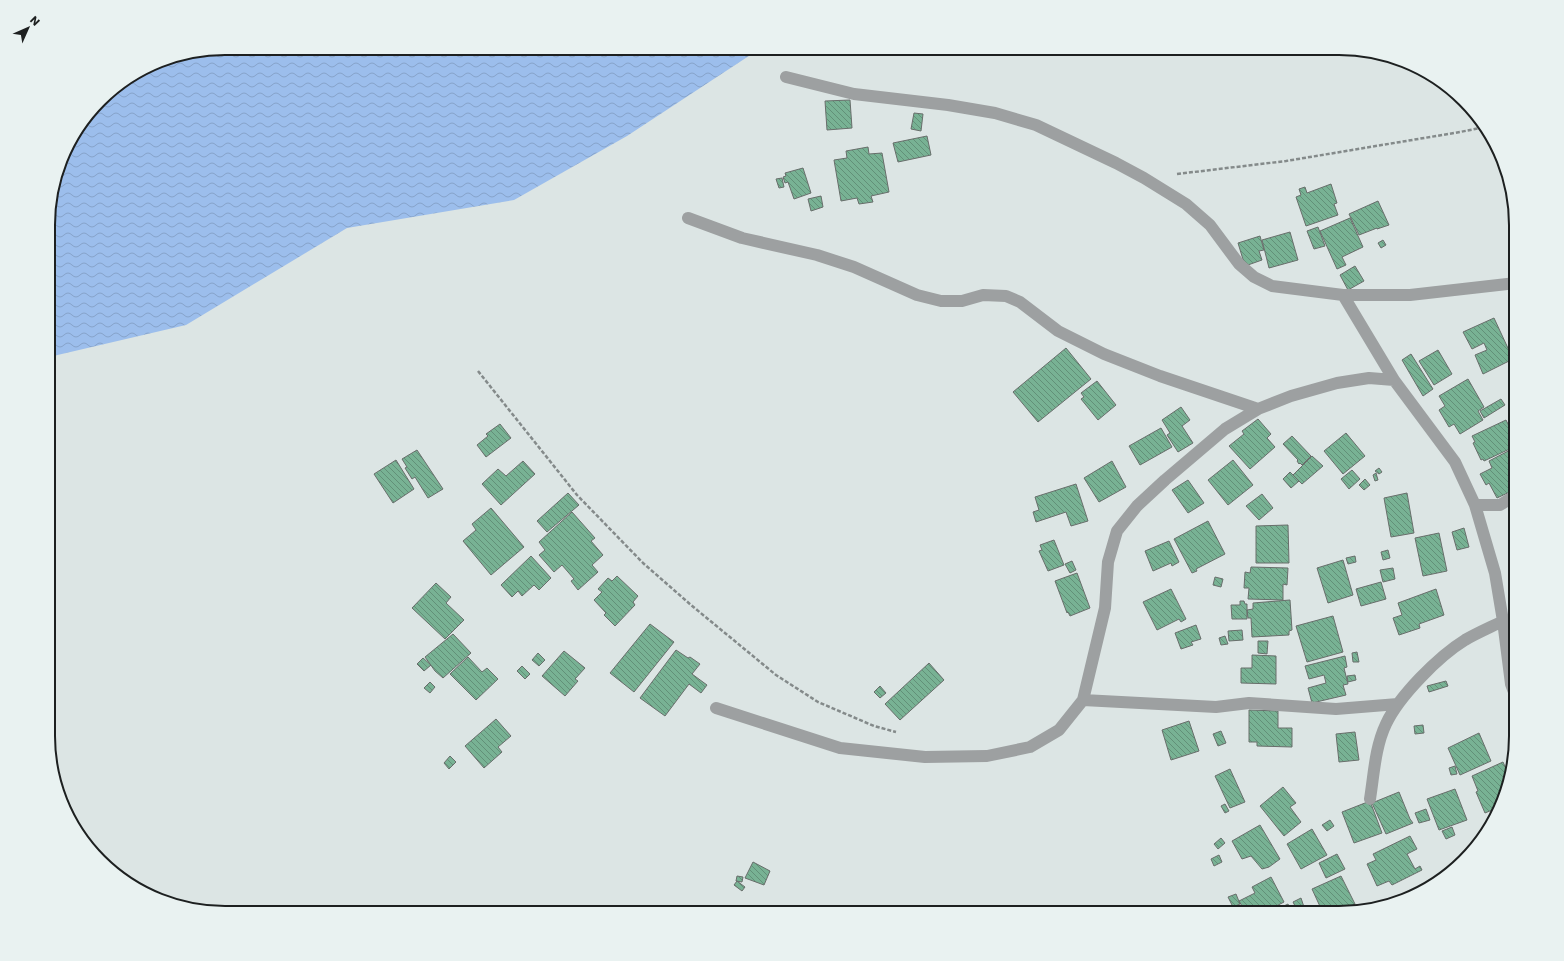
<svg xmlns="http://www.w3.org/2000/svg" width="1564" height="961" font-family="Poppins,sans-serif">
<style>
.water{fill:url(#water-waves)}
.building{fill:url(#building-back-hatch);stroke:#686e6b}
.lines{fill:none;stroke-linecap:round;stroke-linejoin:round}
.path{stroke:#848a8a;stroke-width:2.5;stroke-dasharray:4 2;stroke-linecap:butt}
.minor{stroke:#9da0a1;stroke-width:12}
.rim{fill:none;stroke:#1d2020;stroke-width:2}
</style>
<defs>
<pattern id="water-waves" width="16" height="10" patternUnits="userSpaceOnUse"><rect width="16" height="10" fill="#9cbeec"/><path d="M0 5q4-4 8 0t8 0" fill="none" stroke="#86a3ca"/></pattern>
<pattern id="building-back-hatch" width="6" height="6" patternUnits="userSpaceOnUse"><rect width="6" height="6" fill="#78b294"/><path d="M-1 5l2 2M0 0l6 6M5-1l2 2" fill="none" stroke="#629078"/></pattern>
</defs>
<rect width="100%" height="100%" fill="#dce5e4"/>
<path class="water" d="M225 48H761L627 136 514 200 347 228 186 325 49 357V202L66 147 108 92 158 61Z"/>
<path class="building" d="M850 100 852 128 827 130 825 101Z
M914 113 923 114 921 131 911 129Z
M927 136 931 155 898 162 893 143Z
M868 147 869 154 882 153 889 192 871 196 873 202 859 204 857 198 841 201 834 160 847 158 846 151Z
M803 168 811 193 794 199 788 182 785 183 783 177 786 176 785 173Z
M782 178 784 187 779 188 776 179Z
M1331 184 1337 203 1334 204 1338 215 1306 226 1296 197 1301 195 1299 189 1305 187 1307 193Z
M821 196 823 207 811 211 808 199Z
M1378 201 1389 225 1377 229V228L1359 235 1349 214Z
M1350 218 1363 247 1342 257 1346 265 1337 269 1320 231Z
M1318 227 1325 246 1314 249 1307 231Z
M1290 232 1298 260 1269 268 1262 240Z
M1260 236 1264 250 1259 251 1262 260 1245 266 1238 243Z
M1383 240 1386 245 1381 248 1378 243Z
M1355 266 1364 281 1348 290 1340 275Z
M1494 318 1513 359 1483 374 1475 355 1487 350 1484 343 1472 349 1463 332Z
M1066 348 1091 379 1038 422 1013 392Z
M1438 350 1452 374 1434 385 1419 361Z
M1411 354 1433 389 1423 396 1402 360Z
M1468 379 1484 407 1478 411 1483 420 1460 434 1454 424 1449 427 1439 410 1445 406 1439 396Z
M1097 381 1116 405 1098 420 1081 399 1084 397 1081 393Z
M1501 399 1505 405 1484 418 1480 411Z
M1181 407 1190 420 1182 426 1193 443 1178 452 1167 435 1170 433 1162 420Z
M1258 419 1271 434 1267 438 1275 447 1250 469 1229 446 1244 434 1242 431Z
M1506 420 1516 440V446L1484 461 1483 459 1481 460 1473 443 1475 442 1472 436Z
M500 424 511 438 486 457 477 445 488 436 486 434Z
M1161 428 1172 447 1140 465 1129 446Z
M1346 433 1365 456 1343 474 1324 451Z
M1292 436 1311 456 1302 465 1300 463 1299 464 1297 461 1298 460 1283 444Z
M1516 447V489L1497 498 1489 483 1486 485 1480 474 1492 468 1489 461Z
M417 450 443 489 428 498 415 477 412 479 405 468 407 467 402 459Z
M1312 456 1323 466 1302 484 1293 475Z
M396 460 414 489 393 503 374 474Z
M1233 460 1253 485 1228 505 1208 480Z
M523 461 535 474 501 505 482 484 498 469 506 476Z
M1112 461 1126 487 1099 502 1084 478Z
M1379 468 1382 472 1379 474 1375 471Z
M1352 470 1360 479 1349 489 1341 479Z
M1290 472 1299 481 1291 488 1283 479Z
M1376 473 1378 480 1375 481 1373 475Z
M1365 479 1370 485 1364 490 1359 485Z
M1188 480 1204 503 1188 513 1172 490Z
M1076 484 1088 521 1071 526 1066 512 1036 522 1033 512 1039 510 1035 497Z
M568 493 579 505 547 532 537 521Z
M1407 493 1414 533 1391 537 1384 498Z
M1262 494 1273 508 1259 520 1246 506Z
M491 508 524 547 491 575 463 541 476 530 472 524Z
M572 512 595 538 591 541 603 555 592 565 598 572 578 590 571 581 574 579 562 565 554 572 539 555 545 550 539 542Z
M1208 521 1225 554 1196 569 1197 571 1192 573 1174 539Z
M1288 525 1289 563H1256V526Z
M1464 528 1469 547 1457 550 1452 532Z
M1439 533 1447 571 1423 576 1415 538Z
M1054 540 1064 565 1048 571 1039 551 1042 550 1040 545Z
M1169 541 1179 562 1172 566 1171 563 1153 571 1145 551Z
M1388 550 1390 558 1383 560 1381 552Z
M531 556 551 578 539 590 534 585 522 596 518 591 512 597 501 585Z
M1355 556 1356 562 1348 564 1346 558Z
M1343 560 1353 595 1328 603 1317 568Z
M1072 561 1076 570 1070 573 1065 564Z
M1251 567 1288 568 1287 585 1283 584V600L1248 599 1249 588H1244L1245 572 1250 573Z
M1393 568 1395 579 1383 582 1380 570Z
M1077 573 1090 608 1070 616 1068 612 1067 613 1055 581Z
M617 576 638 596 633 602 635 605 615 626 604 615 606 613 594 600 602 592 598 589 608 578 612 581Z
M1215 577 1223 579 1221 587 1213 585Z
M1381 582 1386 599 1361 606 1356 589Z
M436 583 451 597 446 603 464 620 445 639 412 608Z
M1171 589 1186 619 1181 622 1179 619 1157 630 1143 602Z
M1436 589 1444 615 1419 624 1420 628 1399 635 1393 618 1402 615 1398 603Z
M1290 600 1292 630 1289 631V635L1252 637 1251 618H1248L1247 610 1253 609V603Z
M1240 601H1244L1245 604H1247V619H1232L1231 605H1240Z
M1333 616 1343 652 1307 662 1296 626Z
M650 624 674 642 634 692 610 673Z
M1196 625 1201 639 1191 642 1193 645 1181 649 1175 633Z
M1242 630 1243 640 1229 641 1228 631Z
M453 634 471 653 443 678 435 671 425 657Z
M1225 636 1228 644 1221 645 1219 638Z
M1258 641H1268L1267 654 1258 653Z
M676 650 688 658 690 657 700 664 692 674 707 685 701 693 689 684 665 716 640 698Z
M564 651 585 668 575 679 578 681 565 696 542 676Z
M1357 652 1359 662H1353L1352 653Z
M538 653 545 660 539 666 532 660Z
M1252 655 1276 656V684L1241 683V668H1252Z
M1345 656 1347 667 1344 668 1348 684 1343 685 1346 695 1312 703 1308 688 1326 683 1324 675 1309 679 1305 666Z
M468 657 482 672 487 668 498 679 476 700 450 674Z
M423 658 431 665 424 671 417 664Z
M929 663 944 680 900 720 885 704Z
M522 666 530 674 525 679 517 671Z
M1355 675 1356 680 1348 682 1347 676Z
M1446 681 1448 686 1429 692 1427 686Z
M430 682 435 687 430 693 424 688Z
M880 686 886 693 880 698 874 692Z
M1249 710 1278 711V728H1292V747L1257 746V742H1249Z
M496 719 511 736 498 747 502 752 484 768 465 746Z
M1189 721 1199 751 1171 760 1162 730Z
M1423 725 1424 733 1415 734 1414 726Z
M1221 731 1226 743 1218 746 1213 734Z
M1355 732 1359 760 1339 762 1336 734Z
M1479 733 1491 761 1460 775 1448 748Z
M450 756 456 762 449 769 444 763Z
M1503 762 1508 773 1497 808 1485 813 1476 792 1478 791 1472 776Z
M1455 766 1457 774 1451 775 1449 768Z
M1230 769 1245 802 1230 808 1215 776Z
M1283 787 1296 803 1290 807 1301 822 1284 836 1260 806Z
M1455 789 1467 820 1439 830 1427 799Z
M1399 792 1410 819 1413 823 1386 834 1372 803Z
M1370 801 1382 833 1354 843 1342 812Z
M1225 804 1229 811 1225 813 1221 806Z
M1426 809 1430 820 1419 823 1415 813Z
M1330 820 1334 826 1327 831 1322 825Z
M1260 825 1280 859 1269 867 1262 869 1251 856 1242 859 1232 841Z
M1452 827 1455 835 1446 839 1442 831Z
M1312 829 1327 855 1301 869 1287 844Z
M1410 836 1417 849 1407 854 1415 869 1420 866 1422 870 1392 885 1389 881 1377 886 1367 864 1376 860 1373 854Z
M1221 838 1225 843 1218 849 1214 844Z
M1337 854 1345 869 1326 878 1319 863Z
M1219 855 1222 862 1214 866 1211 859Z
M753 862 770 871 764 885 745 878Z
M737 876 743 877 742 882 736 881Z
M1341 876 1355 904 1337 913H1323L1312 889Z
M1271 877 1284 902 1263 913H1246L1239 901 1255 893 1252 887Z
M737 881 745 887 742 891 734 885Z
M1438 881 1428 889 1427 886Z
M1236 894 1240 904 1233 907 1228 897Z
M1301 898 1304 907 1297 910 1293 902Z
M1288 904 1292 913H1269Z"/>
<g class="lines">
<path class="path" d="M1177 174 1286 161 1460 132 1485 127
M478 371 577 495 643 563 691 605 776 675 818 702 874 726 896 732"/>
<path class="minor" d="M786 77 854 94 948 105 995 113 1036 125 1116 163 1144 178 1186 204 1210 225 1239 264 1254 277 1272 286 1343 295H1410L1516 283
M688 218 742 238 817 255 854 267 917 295 941 301H962L983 295 1006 296 1020 302 1058 331 1104 354 1160 376 1258 409
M1343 295 1394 380 1455 462 1475 505 1495 573 1503 621 1511 684 1516 697
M1475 505H1500L1516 495
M1083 700 1216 707 1249 703 1336 709 1398 704
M716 708 840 748 925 757 987 756 1030 747 1059 730 1083 700 1105 608 1108 562 1117 531 1137 506 1165 480 1225 429 1258 409 1291 396 1337 383 1369 378 1394 380
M1370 799C1374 774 1375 747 1386 724 1399 696 1439 656 1465 640 1477 633 1491 627 1503 621"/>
</g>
<path d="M0 0H1564V961H0ZM225 55H1339A170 170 0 0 1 1509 225V736A170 170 0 0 1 1339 906H225A170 170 0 0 1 55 736V225A170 170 0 0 1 225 55Z" fill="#e9f2f1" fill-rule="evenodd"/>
<path class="rim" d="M225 55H1339A170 170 0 0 1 1509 225V736A170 170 0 0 1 1339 906H225A170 170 0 0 1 55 736V225A170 170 0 0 1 225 55Z"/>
<g transform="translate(28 28) rotate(45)" stroke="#e9f2f1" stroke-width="3" paint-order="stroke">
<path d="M0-3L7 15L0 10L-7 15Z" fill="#1d2020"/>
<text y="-6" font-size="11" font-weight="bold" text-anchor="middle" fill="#1d2020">N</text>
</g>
</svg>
